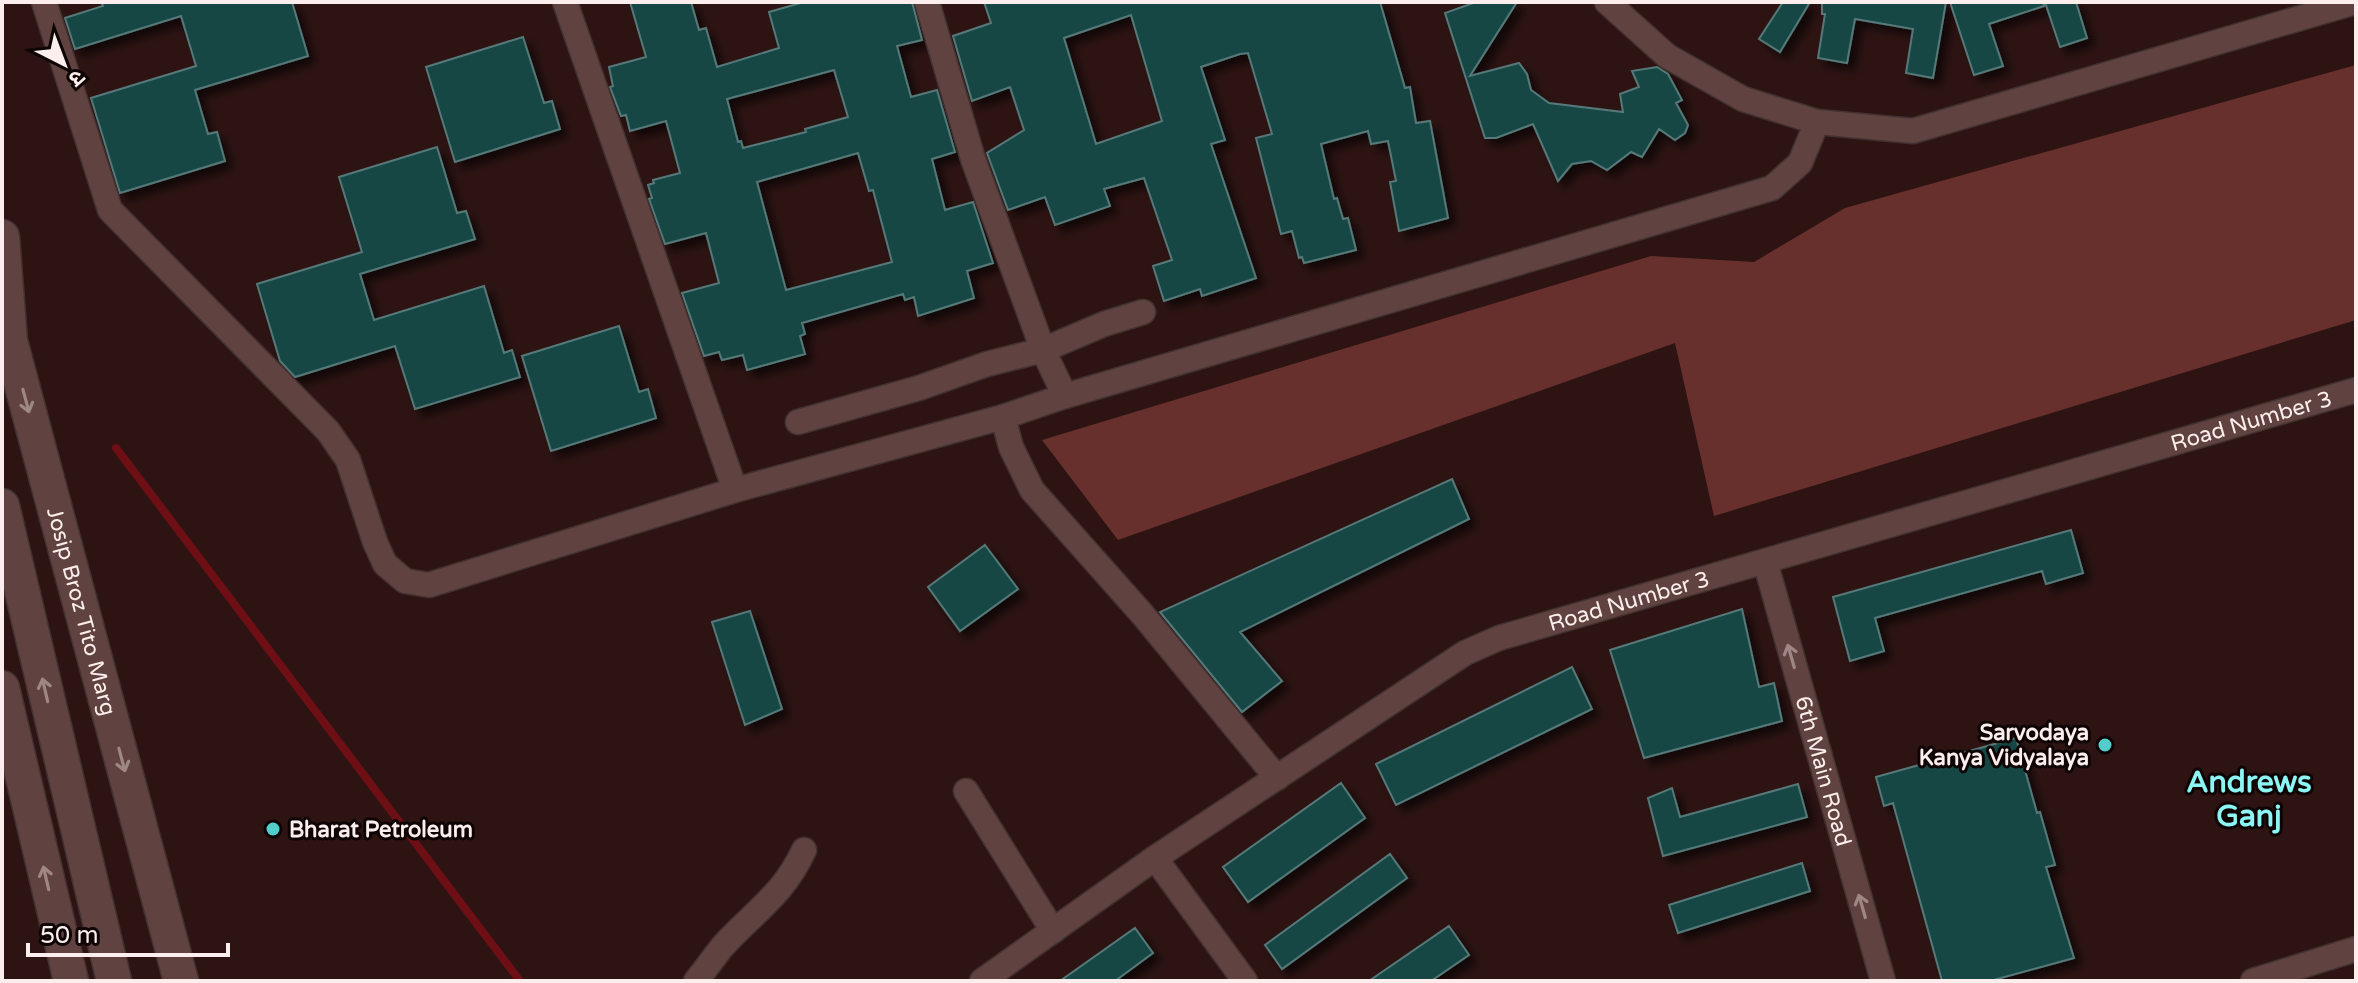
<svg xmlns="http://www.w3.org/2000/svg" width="2358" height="983" font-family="'Varela Round','Noto Sans Devanagari',sans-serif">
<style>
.green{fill:#68302d}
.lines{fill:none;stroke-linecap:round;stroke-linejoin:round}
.stream{stroke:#6d0f15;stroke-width:8}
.building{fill:#164645;stroke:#557978;stroke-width:2;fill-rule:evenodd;filter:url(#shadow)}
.street-casing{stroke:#423131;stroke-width:27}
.secondary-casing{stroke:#423131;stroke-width:37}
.street{stroke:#604340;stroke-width:24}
.secondary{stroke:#604340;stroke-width:34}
.oneway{stroke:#9e8785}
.poi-dot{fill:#53cdcb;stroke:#0e0404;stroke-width:3}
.labels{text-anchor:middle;stroke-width:6;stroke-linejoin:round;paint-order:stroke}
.street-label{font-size:22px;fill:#fceeec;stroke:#0e0404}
.poi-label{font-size:22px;font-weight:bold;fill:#fceeec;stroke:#0e0404;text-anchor:end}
.district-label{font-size:30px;font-weight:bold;fill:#8bf6f4;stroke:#0e0404}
</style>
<defs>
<filter id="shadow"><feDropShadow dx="7" dy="7" stdDeviation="4" flood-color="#0009"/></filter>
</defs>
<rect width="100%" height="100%" fill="#2d1413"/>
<path class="green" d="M2356 65V320L1714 516 1675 343 1118 540 1042 440 1651 256 1754 262 1845 208Z"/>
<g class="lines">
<path class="stream" d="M116 448 520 981"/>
</g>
<path class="building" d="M101 2H292L308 56 195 90 208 134 217 132 225 161 120 193 91 98 196 66 181 16 75 49 65 18 103 6Z
M630 2H691L699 30 706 28 717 67 779 48 769 12 804 2H912L922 40 897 46 911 97 937 90 955 152 932 159 945 210 973 202 993 263 967 271 974 298 918 316 914 297 905 300 903 294 802 323 805 334 800 336 805 354 747 370 743 355 722 360 719 352 704 356 682 293 719 283 706 233 665 244 649 199 652 198 648 185 654 183 653 180 680 173 666 121 630 131 626 115 621 116 610 87 613 86 609 67 646 57ZM834 70 848 117 805 129 806 132 743 148 741 141 738 142 727 99ZM858 153 869 191 873 190 892 262 786 290 757 182Z
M984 2H1380L1405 88 1410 87 1416 123 1430 121 1448 218 1399 231 1390 182 1396 181 1388 141 1371 144 1368 131 1321 144 1334 199 1337 198 1343 219 1348 218 1356 250 1304 263 1302 257 1299 258 1292 231 1281 234 1256 138 1272 134 1248 53 1240 54 1201 67 1225 140 1211 144 1256 278 1202 296 1200 289 1164 301 1153 266 1172 260 1144 178 1104 189 1110 206 1055 225 1045 197 1008 210 987 153 1024 130 1010 87 972 101 953 36 991 23ZM1131 15 1162 121 1096 144 1064 38Z
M1476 2H1517L1470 76 1519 63 1527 74 1531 90 1549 103 1623 112 1620 94 1639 87 1632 71 1657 67 1668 74 1682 100 1676 103 1688 125 1685 133 1675 140 1659 129 1642 157 1631 152 1607 170 1591 161 1572 164 1558 181 1533 124 1496 138H1485L1445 13Z
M1783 2H1810L1780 52 1759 39Z
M1822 2H1946L1933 78 1906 73 1913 29 1855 19 1847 63 1818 58 1825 14H1822Z
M1950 2H2043L2044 6 1989 24 2003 66 1974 75Z
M2045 2H2076L2087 38 2060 47Z
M523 37 544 103 552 101 560 129 455 162 426 67Z
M437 147 457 213 466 211 475 239 360 274 374 320 484 286 504 353 512 350 520 377 415 409 395 346 295 377 280 361 257 284 362 252 339 177Z
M619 326 639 392 648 389 656 418 551 451 522 356Z
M1452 479 1469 519 1240 632 1282 681 1242 712 1160 612Z
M2071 530 2083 573 2046 584 2042 571 1875 618 1884 651 1850 661 1833 597Z
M985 545 1018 589 960 631 928 587Z
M1742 609 1759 687 1774 683 1782 721 1644 758 1610 650Z
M750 611 782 709 745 725 712 622Z
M1572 667 1592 709 1396 805 1376 764Z
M2016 738 2037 813 2040 812 2055 865 2046 867 2074 958 1990 981H1942L1893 803 1884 806 1876 777Z
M1341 783 1365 818 1248 902 1223 867Z
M1798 784 1807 817 1663 856 1648 798 1672 788 1680 817Z
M1390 854 1407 878 1282 969 1265 945Z
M1802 863 1810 891 1678 933 1669 905Z
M1449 926 1469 955 1431 981H1369Z
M1135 928 1153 953 1115 981H1060Z"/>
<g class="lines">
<g class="street-casing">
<g id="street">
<path d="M44 2 110 210 328 431 348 460 375 542 385 564 405 581 429 585 735 490"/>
<path d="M565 2 735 490 1003 417 1065 396 1772 188 1800 163 1817 122"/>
<path d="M927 2 973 159 1043 350 1104 324 1143 312"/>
<path d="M1607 2 1667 56 1743 99 1817 122 1913 131 2355 2"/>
<path d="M1003 417 1011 447 1032 490 1143 615 1277 778"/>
<path d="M798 422 919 388 987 364 1043 350 1065 396"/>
<path id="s1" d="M1765 561 1883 981"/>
<path d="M966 791 1053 931"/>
<path d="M1155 858 1245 981"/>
<path d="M696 981C705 970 714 957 723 946 754 912 784 894 804 850"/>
<path id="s2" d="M982 981 1155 858 1465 653 1499 638 2356 390"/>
<path d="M2253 981 2356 949"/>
</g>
</g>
<g class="secondary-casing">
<g id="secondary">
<path id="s3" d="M2 237 10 341 181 981"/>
<path d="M2 506 114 981"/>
<path d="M2 688 71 981"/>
</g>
</g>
<use href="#street" class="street"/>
<use href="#secondary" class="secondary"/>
</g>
<defs><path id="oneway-shaft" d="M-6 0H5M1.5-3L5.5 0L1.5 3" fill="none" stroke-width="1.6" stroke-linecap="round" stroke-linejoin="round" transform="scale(2)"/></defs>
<g class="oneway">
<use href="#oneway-shaft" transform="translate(26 401) rotate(75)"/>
<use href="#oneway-shaft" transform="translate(1791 656) rotate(-106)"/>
<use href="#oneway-shaft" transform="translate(45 690) rotate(-103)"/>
<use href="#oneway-shaft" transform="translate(122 760) rotate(75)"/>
<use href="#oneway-shaft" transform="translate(46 878) rotate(-103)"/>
<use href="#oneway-shaft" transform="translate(1862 906) rotate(-106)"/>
</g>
<g class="poi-dot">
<circle cx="2105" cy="745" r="8"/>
<circle cx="273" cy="829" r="8"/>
</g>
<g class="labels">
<g class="street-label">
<text dy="8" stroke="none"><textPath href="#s2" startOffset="1404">Road Number 3</textPath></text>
<text dy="8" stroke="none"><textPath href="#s2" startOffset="756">Road Number 3</textPath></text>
<text dy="8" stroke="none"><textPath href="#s3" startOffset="384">Josip Broz Tito Marg</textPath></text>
<text dy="8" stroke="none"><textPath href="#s1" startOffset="218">6th Main Road</textPath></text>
</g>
<g class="poi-label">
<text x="2089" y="740">Sarvodaya<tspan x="2089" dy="25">Kanya Vidyalaya</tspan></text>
<text x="289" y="837" text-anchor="start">Bharat Petroleum</text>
</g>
<g class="district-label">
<text x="2249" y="792">Andrews<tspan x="2249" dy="34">Ganj</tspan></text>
</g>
</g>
<rect width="2358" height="983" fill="none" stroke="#fceeec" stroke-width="8"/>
<g transform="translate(64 64) rotate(138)" stroke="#0e0404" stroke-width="6" paint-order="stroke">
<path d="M0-6L14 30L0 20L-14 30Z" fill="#fceeec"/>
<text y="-12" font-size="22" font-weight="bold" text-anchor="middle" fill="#fceeec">उ</text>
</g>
<path d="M28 943v12h200v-12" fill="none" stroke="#fceeec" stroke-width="4"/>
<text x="40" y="943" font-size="24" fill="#fceeec" stroke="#0e0404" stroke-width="6" paint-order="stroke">50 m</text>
</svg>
